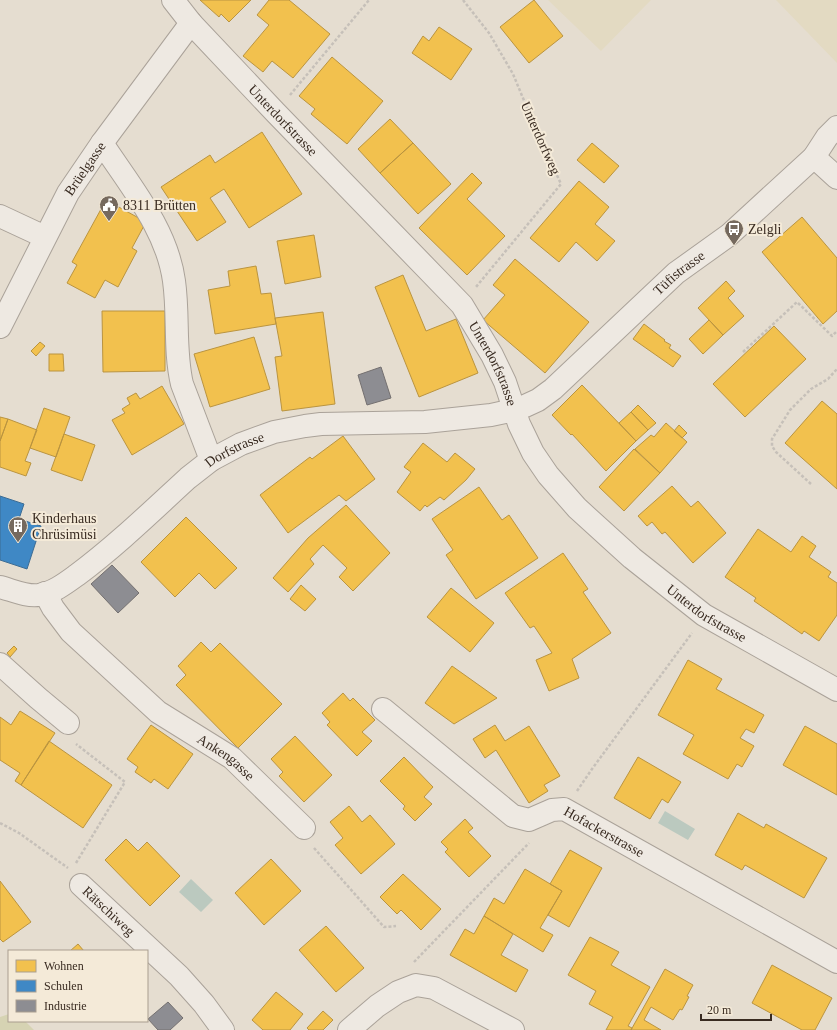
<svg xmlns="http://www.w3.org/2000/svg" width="837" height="1030" font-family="'Times New Roman',serif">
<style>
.farmland{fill:#e3dac2}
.green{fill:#d6d3b3}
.water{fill:#bbc9bf}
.homes{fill:#f2c14e;stroke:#ba9440}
.schools{fill:#3f88c5;stroke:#3d6c94}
.industry{fill:#8d8d92;stroke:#747070}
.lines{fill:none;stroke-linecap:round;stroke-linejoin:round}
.minor-casing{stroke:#aaa299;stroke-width:24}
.path{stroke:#c6c0b9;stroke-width:2.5;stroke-dasharray:3 2;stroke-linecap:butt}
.minor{stroke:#eee9e2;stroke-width:22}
.labels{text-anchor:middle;stroke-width:4;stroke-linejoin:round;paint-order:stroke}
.street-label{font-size:14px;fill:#392b21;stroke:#f4ead8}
.poi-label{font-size:14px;fill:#392b21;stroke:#f4ead8;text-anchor:start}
</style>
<rect width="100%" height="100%" fill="#e5ddd0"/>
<path class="farmland" d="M548 0H651L601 51Z
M776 0H837V63Z"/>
<path class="green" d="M9 1014V1021H25L34 1030H0V1017Z"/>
<path class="water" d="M665 811 695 829 688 840 658 823Z
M191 879 213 900 201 912 179 892Z"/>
<path class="homes" d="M200 0H251L229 22 221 14 219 17Z
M269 0H289L330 34 293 78 272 61 263 72 243 56 269 25 257 15Z
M534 0 563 36 529 63 500 27Z
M439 27 472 49 451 80 412 53 423 36 429 41Z
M332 57 383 101 347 144 311 114 315 109 299 96Z
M390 119 413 143 380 173 358 149Z
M262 132 302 194 249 228 224 189 210 198 226 222 197 241 161 187 210 155 215 163Z
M413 143 451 184 418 214 380 173Z
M592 143 619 166 604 183 577 160Z
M472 173 482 183 467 199 505 236 467 275 419 228Z
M579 181 609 207 595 224 615 241 597 261 576 242 559 262 530 238Z
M106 200 146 222 132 248 137 251 118 287 105 280 95 298 67 283 77 265 72 262Z
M802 217 837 258V311L823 324 762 252Z
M314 235 321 277 285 284 277 241Z
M515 259 589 322 545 373 483 320 505 295 493 285Z
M256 266 261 294 271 293 276 324 215 334 208 290 230 286 228 271Z
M403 275 426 331 456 319 478 373 419 397 375 287Z
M726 281 735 291 728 298 744 316 723 335 698 308Z
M102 311H165V371L103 372Z
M323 312 335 404 282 411 275 357 282 356 275 318Z
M709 320 723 335 703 354 689 339Z
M644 324 665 340 664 341 671 345 669 348 681 356 673 367 633 339Z
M774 326 806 359 745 417 713 384Z
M254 337 270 389 210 407 194 354Z
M40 342 45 346 36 356 31 351Z
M49 354H63L64 371H49Z
M582 385 636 441 606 471 572 434 571 435 552 415Z
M162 386 184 424 132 455 112 420 125 413 122 409 130 404 127 398 136 393 140 399Z
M822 401 837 414V489L785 443Z
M638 405 656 423 648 430 631 412Z
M44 408 70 417 56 457 30 448Z
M631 412 648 430 636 441 619 423Z
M0 417 8 419 0 441Z
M8 419 37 430 25 461 31 463 26 476 0 467V441Z
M666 423 687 442 660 473 635 449 651 435 654 437Z
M679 425 687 433 682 438 674 431Z
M64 434 95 445 82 481 51 470Z
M343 436 375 479 346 501 339 495 288 533 260 495 310 457 312 459Z
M423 443 447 462 455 453 475 469 466 480 444 500 440 497 427 507 425 505 420 511 397 492 411 472 404 467Z
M634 449 660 473 624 511 599 487Z
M672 486 691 507 698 501 726 533 693 563 665 532 662 534 652 522 647 526 638 516Z
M479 487 502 520 509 515 538 558 476 599 446 555 453 550 432 519Z
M346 505 390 553 353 591 339 577 347 568 323 545 310 559 314 564 288 592 273 578 308 538Z
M186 517 237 568 215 589 199 573 175 597 141 562Z
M758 529 791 552 802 536 816 546 809 557 831 572 828 577 837 583V615L819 641 804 631 802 634 754 601 756 598 725 577Z
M563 553 588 589 583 592 611 633 572 659 579 678 549 691 536 660 552 653 534 626 530 628 505 593Z
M301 585 316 599 305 611 290 599Z
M451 588 494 623 470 652 427 617Z
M201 642 211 652 220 643 282 704 238 748 176 685 186 675 178 666Z
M14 646 17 649 10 657 7 653Z
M688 660 722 679 716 689 764 715 754 733 746 729 740 738 754 746 742 767 737 764 728 779 683 754 694 735 658 715Z
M452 666 497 698 454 724 425 703Z
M343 693 350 701 353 698 375 720 362 732 372 741 357 756 327 725 330 722 322 713Z
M20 711 55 733 21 785 15 781 20 773 0 760V717L11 725Z
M151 725 193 754 168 789 154 779 151 783 135 772 138 767 127 759Z
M495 725 505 741 529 726 560 776 544 785 548 791 529 803 496 750 485 758 473 739Z
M805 726 837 744V795L783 765Z
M295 736 332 775 304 802 279 776 283 772 271 759Z
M49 741 112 785 83 828 21 785Z
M404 757 433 787 424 797 432 804 415 821 403 809 405 806 380 781Z
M638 757 681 782 668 803 662 799 650 819 614 798Z
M349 806 362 822 370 815 395 844 361 874 335 845 343 838 330 822Z
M738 813 764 828 766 824 827 858 804 898 745 865 742 870 715 855Z
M465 819 473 828 468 832 491 856 469 877 445 852 448 849 441 842Z
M126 839 138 851 147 842 180 876 150 906 105 860Z
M570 850 602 868 569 927 548 915 562 891 550 884Z
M271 859 301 891 264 925 235 893Z
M525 869 562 891 540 928 553 935 543 952 484 916 494 898 504 904Z
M403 874 441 909 421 930 401 910 397 914 380 897Z
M0 881 31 922 3 942 0 939Z
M484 916 513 934 501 955 528 970 516 992 450 955 465 929 474 934Z
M326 926 364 968 336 992 299 950Z
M590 937 619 952 611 965 650 987 628 1026 632 1028 631 1030H606L613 1017 589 1004 596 991 568 975Z
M78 944 84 951H70Z
M772 965 832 998 815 1030H802L752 1003Z
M665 969 693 985 687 996 689 997 682 1010 680 1009 673 1020 651 1007 644 1020 661 1030H631Z
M276 992 303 1014 290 1030H263L252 1020Z
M323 1011 333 1020 323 1030H309L307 1028Z"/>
<path class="schools" d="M0 496 24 504 19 519 41 526 27 569 0 560Z"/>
<path class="industry" d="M381 367 391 398 367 405 358 375Z
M112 565 139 593 118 613 91 584Z
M168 1002 183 1018 170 1030H158L148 1019Z"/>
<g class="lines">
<g class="minor-casing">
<g id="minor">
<path id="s1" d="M173 0 191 23 275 112 462 305 492 355 505 382 519 424 533 453 548 475 577 508 632 558 704 615 837 690"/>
<path d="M102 143C130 186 167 229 174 281 179 316 174 350 182 384L211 460"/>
<path d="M814 157 837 178"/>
<path d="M0 216 45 237"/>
<path id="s2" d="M0 327 68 193 102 143 191 23"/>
<path id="s3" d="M0 587C12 590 27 597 39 595 53 593 66 583 77 575 116 546 152 511 188 478L211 460 241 444 274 432 305 426 321 424 425 422 491 415 514 410 525 406 538 400 553 389 676 273 729 235 814 157 827 137 837 127"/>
<path id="s4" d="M45 593 53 608 71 632 158 712 232 758 304 828"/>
<path d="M0 664 38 698 68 723"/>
<path id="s5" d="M383 709 513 816 529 820 552 810 564 809 837 962"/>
<path id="s6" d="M81 885 179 976 204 1004 223 1030"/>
<path d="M349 1030 377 1006 398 992 416 985 434 988 513 1030"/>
</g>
</g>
<path class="path" d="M463 0 489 33 513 74 540 139 561 184 476 287
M290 95 369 0
M743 352 797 302 832 336 837 331
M811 484 776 452 772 446V439L790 410 811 389 828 379 837 369
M577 791 592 769 692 633
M0 823 19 833 68 868
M314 848 384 927 396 926
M76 863 125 782 76 744
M414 962 529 843"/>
<use href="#minor" class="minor"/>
</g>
<defs>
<g id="civic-pin" transform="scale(1)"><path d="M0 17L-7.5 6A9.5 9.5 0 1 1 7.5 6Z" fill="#75695e" stroke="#f4ead8"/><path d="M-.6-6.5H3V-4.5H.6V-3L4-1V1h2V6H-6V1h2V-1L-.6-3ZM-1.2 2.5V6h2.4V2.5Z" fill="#fff"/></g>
<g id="bus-pin" transform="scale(1)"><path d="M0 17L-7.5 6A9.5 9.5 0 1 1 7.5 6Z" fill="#75695e" stroke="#f4ead8"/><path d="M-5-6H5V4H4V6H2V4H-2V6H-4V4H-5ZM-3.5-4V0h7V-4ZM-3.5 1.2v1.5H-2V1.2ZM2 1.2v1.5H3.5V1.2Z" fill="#fff"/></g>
<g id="building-pin" transform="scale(1)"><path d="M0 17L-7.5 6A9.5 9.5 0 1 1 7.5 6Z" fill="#75695e" stroke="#f4ead8"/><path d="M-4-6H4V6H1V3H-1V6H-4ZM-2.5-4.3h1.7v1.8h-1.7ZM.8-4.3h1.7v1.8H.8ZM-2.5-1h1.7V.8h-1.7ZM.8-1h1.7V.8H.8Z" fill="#fff"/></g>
</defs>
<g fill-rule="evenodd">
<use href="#civic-pin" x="109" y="205"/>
<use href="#bus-pin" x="734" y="229"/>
<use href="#building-pin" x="18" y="526"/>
</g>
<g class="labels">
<g class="street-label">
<text dy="5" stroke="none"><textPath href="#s1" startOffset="163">Unterdorfstrasse</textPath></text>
<text transform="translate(541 138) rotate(66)" y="5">Unterdorfweg</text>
<text dy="5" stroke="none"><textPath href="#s2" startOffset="180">Brüelgasse</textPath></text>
<text dy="5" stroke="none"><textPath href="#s3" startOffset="787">Tüfistrasse</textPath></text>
<text dy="5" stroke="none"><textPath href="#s1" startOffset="487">Unterdorfstrasse</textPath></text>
<text dy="5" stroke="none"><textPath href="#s3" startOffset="286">Dorfstrasse</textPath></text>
<text dy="5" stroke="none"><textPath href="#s1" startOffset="823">Unterdorfstrasse</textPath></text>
<text dy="5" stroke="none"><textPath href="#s4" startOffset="247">Ankengasse</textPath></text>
<text dy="5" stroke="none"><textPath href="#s5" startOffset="268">Hofackerstrasse</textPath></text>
<text dy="5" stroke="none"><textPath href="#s6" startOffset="38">Rätschiweg</textPath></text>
</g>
<g class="poi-label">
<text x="123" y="210">8311 Brütten</text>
<text x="748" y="234">Zelgli</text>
<text x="32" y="523">Kinderhaus<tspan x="32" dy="16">Chrüsimüsi</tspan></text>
</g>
</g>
<rect x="8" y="950" width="140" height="72" fill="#f4ead8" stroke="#a99e8f"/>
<rect x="16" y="960" width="20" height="12" fill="#f2c14e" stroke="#a99e8f"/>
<text x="44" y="970" font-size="12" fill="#392b21">Wohnen</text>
<rect x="16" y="980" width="20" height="12" fill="#3f88c5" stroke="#a99e8f"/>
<text x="44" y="990" font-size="12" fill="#392b21">Schulen</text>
<rect x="16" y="1000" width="20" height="12" fill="#8d8d92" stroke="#a99e8f"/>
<text x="44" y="1010" font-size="12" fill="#392b21">Industrie</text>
<path d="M701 1014v6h70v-6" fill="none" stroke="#392b21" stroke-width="2"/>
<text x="707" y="1014" font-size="12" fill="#392b21" stroke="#f4ead8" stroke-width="3" paint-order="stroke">20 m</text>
</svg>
